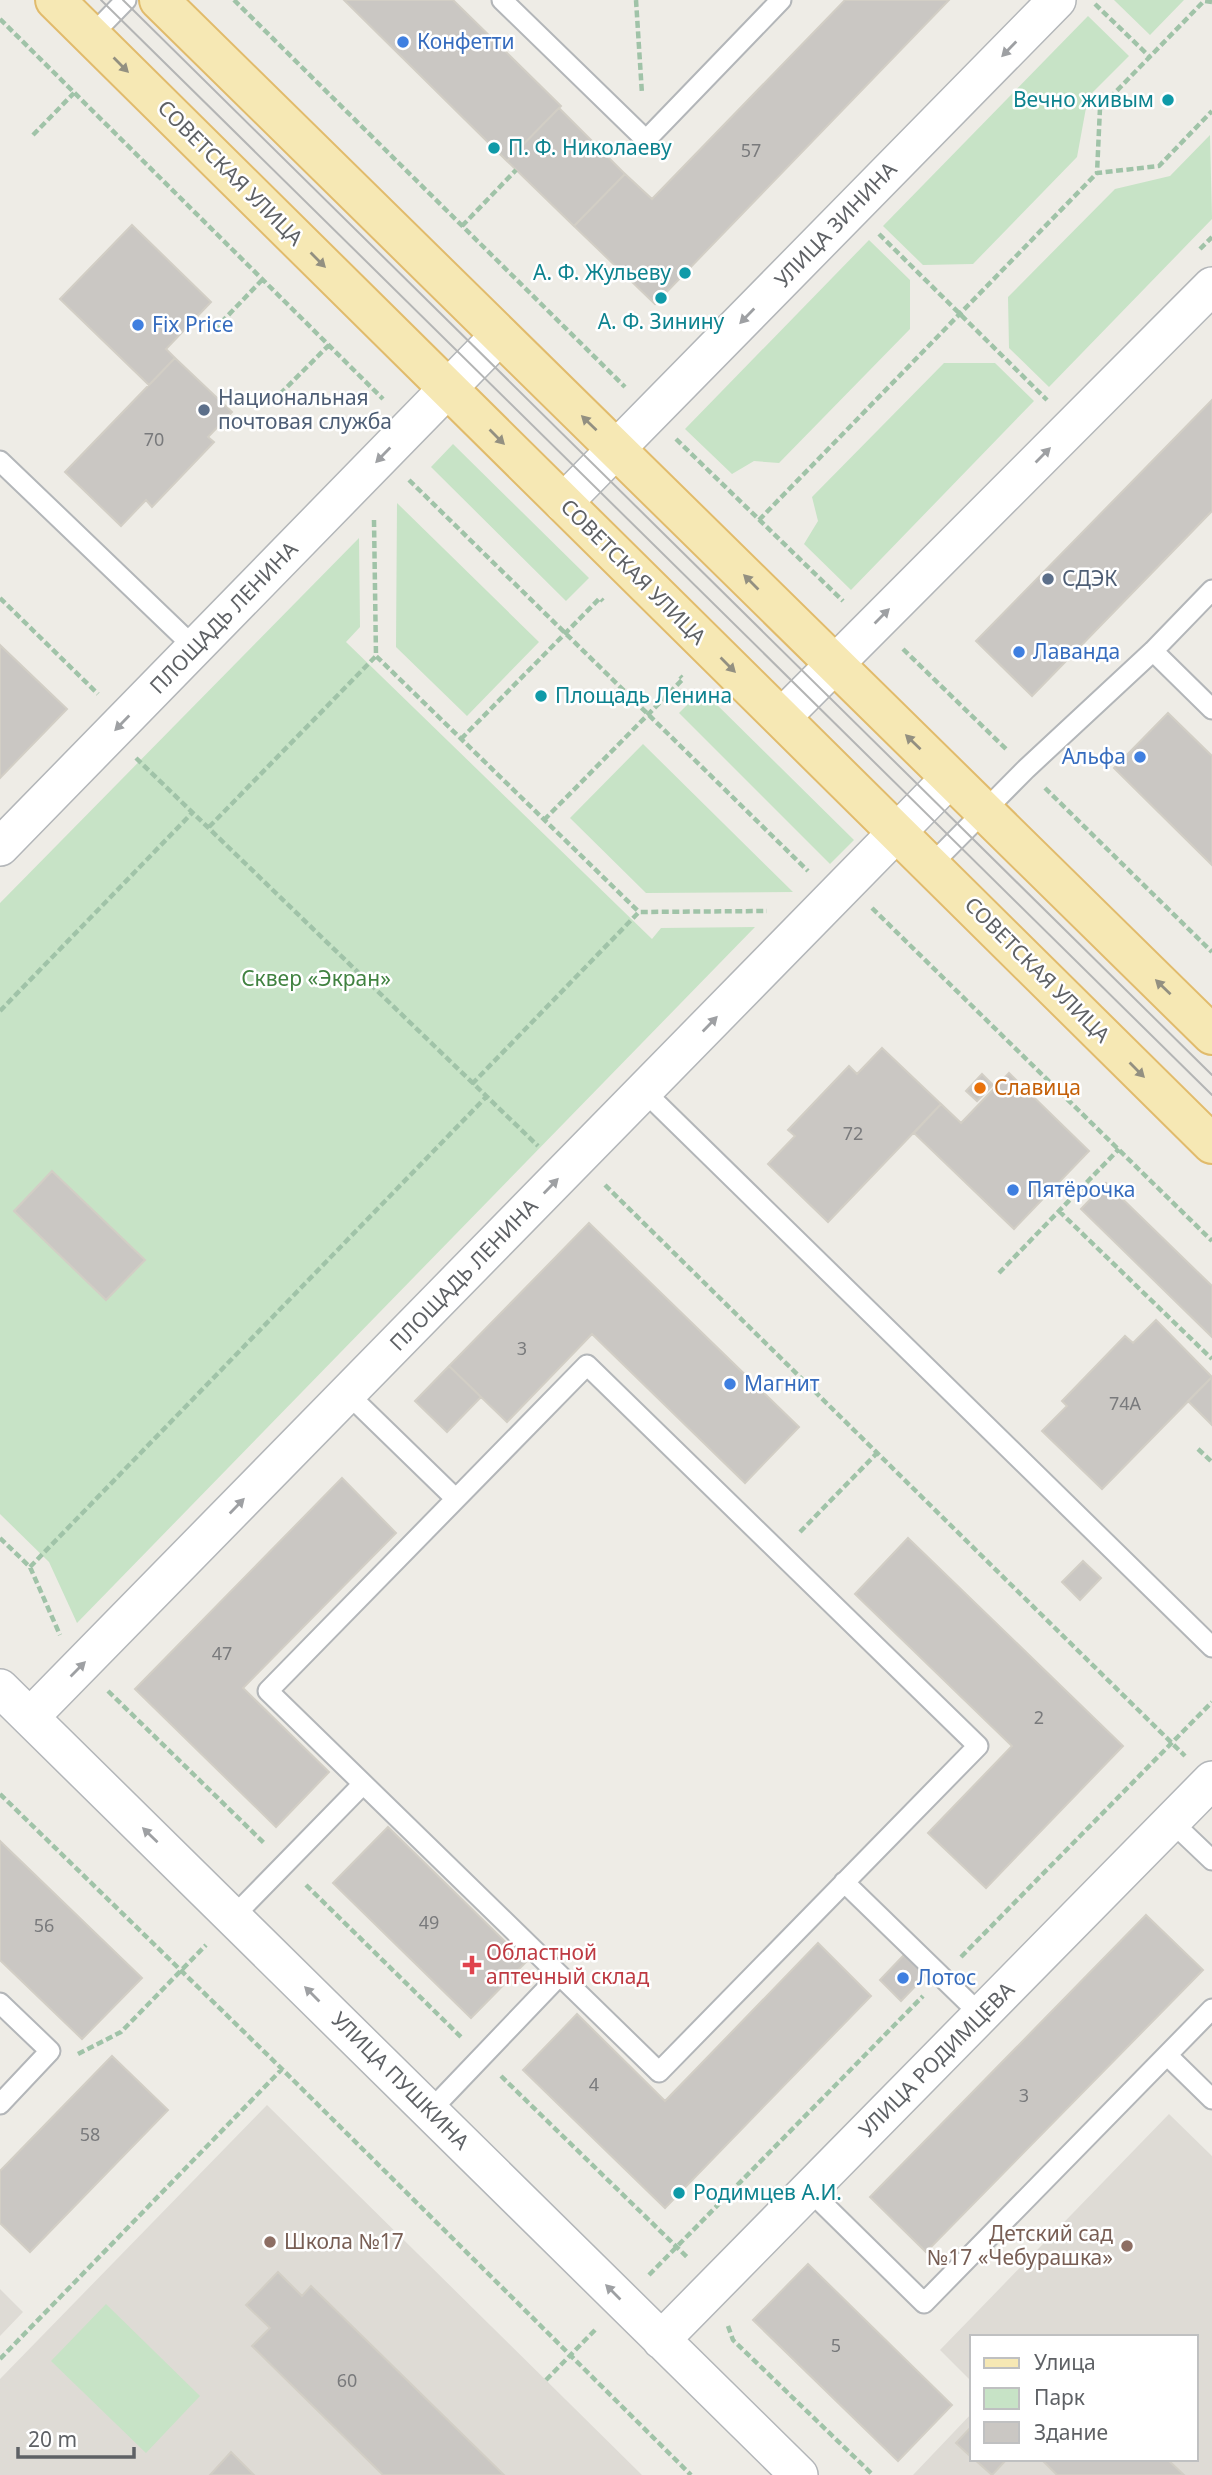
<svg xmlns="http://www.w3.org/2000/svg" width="1212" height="2475" font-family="'Noto Sans',sans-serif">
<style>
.education{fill:#dedbd5}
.green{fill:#c7e3c6}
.building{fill:#cac7c3;stroke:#d2cec5;stroke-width:2}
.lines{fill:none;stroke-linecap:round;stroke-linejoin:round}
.lane-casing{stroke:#b3b6b9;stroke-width:23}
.street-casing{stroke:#b3b6b9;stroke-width:40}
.primary-casing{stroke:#e1bb6c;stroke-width:42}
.path{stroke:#a0c3a8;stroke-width:4.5;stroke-dasharray:7 3.5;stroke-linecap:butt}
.lane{stroke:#fff;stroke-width:19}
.street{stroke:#fff;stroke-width:37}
.primary{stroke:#f6e8b4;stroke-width:38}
.tram{stroke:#b4b5b5;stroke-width:2}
.oneway{fill:#9ea0a3}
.oneway2{fill:#939081}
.shop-dot{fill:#3f7fe0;stroke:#fff;stroke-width:2.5}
.culture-dot{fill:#0f9aa8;stroke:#fff;stroke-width:2.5}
.service-dot{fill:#5c6f8a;stroke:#fff;stroke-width:2.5}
.food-dot{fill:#e8710a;stroke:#fff;stroke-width:2.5}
.health-dot{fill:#e0444e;stroke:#fff;stroke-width:2.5}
.education-dot{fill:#8d6e63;stroke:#fff;stroke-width:2.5}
.labels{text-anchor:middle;stroke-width:5;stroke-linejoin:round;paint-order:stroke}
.number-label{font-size:18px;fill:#797a7c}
.shop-label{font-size:21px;fill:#366cbe;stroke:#fff;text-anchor:start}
.culture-label{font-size:21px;fill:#0d838f;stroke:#fff;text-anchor:start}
.street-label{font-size:21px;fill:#5e6165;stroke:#fff}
.service-label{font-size:21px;fill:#4e5e75;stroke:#fff;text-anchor:start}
.park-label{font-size:21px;fill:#408240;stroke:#fff}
.food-label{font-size:21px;fill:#c56008;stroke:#fff;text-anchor:start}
.health-label{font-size:21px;fill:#be3a42;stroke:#fff;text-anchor:start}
.education-label{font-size:21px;fill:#785e54;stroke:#fff;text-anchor:end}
</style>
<rect width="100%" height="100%" fill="#eeece6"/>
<path class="education" d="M267 2105 642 2475H0V2379Z
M1169 2114 1212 2156V2475H913L972 2413V2459H1196V2337H972V2382L940 2350Z
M0 2289 23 2312 0 2336Z"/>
<path class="green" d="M1114 0H1184L1150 35Z
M1088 16 1129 56 1088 97 1077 157 973 264 923 265 883 226Z
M1210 135 1212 219 1049 387 1009 348 1008 297 1115 189 1170 176Z
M869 240 910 280V329L779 463 754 461 732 474 685 429Z
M944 363H995L1034 401 851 590 804 544 818 521 812 497Z
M453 444 589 578 566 601 431 467Z
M397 503 539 642 467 716 396 647Z
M359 538 360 627 346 642 652 939 661 928 755 927 77 1623 49 1562 0 1514V903Z
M702 690 854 840 830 864 679 713Z
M643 744 793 892 646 893 570 818Z
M106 2304 200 2396 146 2453 51 2361Z"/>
<path class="building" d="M344 0H453L561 106 507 161Z
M845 0H949L655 304 574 226 625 174 652 199Z
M559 108 625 174 574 226 507 161Z
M132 225 211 302 166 349 175 358 149 385 60 299Z
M175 358 232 412 208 437 214 442 152 507 146 500 121 526 65 472Z
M1212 400V511L1032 696 976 641Z
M0 645 67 709 0 778Z
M1168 713 1212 756V865L1114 768Z
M882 1048 941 1104 828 1222 768 1164 795 1136 788 1130 849 1066 857 1074Z
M1009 1073 1089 1151 1014 1229 914 1133 941 1104 961 1123Z
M982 1074 993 1085 977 1101 966 1091Z
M52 1171 145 1260 106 1300 14 1211Z
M1106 1183 1212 1286V1337L1081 1209Z
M589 1223 799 1427 745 1483 592 1334 507 1422 449 1366Z
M1156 1320 1212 1377 1102 1489 1042 1431 1067 1406 1062 1401 1125 1336 1133 1343Z
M449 1366 481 1397 447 1432 415 1401Z
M1212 1377V1425L1188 1401Z
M342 1478 396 1533 243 1688 329 1772 276 1827 135 1689Z
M908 1538 1123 1746 986 1888 928 1833 1012 1746 855 1594Z
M1083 1561 1101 1578 1080 1600 1062 1582Z
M388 1827 526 1962 471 2018 333 1883Z
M0 1841 142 1978 82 2039 0 1960Z
M1146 1915 1203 1970 926 2252 870 2197Z
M818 1943 871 1996 665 2208 523 2070 577 2014 665 2101Z
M904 1955 926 1975 901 2001 880 1980Z
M112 2056 168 2110 30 2252 0 2223V2171Z
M808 2264 952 2405 898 2461 753 2320Z
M278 2272 302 2296 311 2286 504 2475H383L252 2346 270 2328 246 2305Z
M972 2426V2458L956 2443Z
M231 2452 254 2475H210Z
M974 2459H1007L992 2475Z
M1041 2459H1167L1184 2475H1057Z"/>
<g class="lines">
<g class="lane-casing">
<path id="lane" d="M502 0 646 140 781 0
M91 36 126 0
M0 461 195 648
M1153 651 1212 709
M931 865 1026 769 1153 651 1212 590
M644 1091 1212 1647
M587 1365 978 1746 659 2072 268 1691Z
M348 1394 456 1499
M1171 1821 1212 1860
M844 1882 981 2015
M233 1917 363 1784
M0 2003 50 2051 0 2104
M1167 2055 1212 2099
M430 2111 559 1976
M809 2190 924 2303 1212 2009"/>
</g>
<g class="street-casing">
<path id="street" d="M563 503 1057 0
M781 718 1212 286
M0 847 500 335
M0 1688 799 2475
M30 1717 950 778
M661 2340 1212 1780"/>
</g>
<g class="primary-casing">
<path id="primary" d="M55 0 1212 1144
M159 0 1212 1035"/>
</g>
<path class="path" d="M234 0 625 387
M636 0 642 94
M1212 2 1204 1 1100 108 1097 173 1159 166 1212 111
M1095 4 1150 57
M0 19 383 399
M33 135 74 93
M462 226 516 170
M879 234 1047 400
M1200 249 1212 237
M214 330 262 280
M280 394 329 345
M676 439 843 601
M409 480 808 871
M374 520 376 656 639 912
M759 520 1097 173
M0 598 98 694
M903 649 1007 750
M461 739 600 598 603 601
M136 758 538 1146
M1045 788 1212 952
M544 820 683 679 680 676
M209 827 376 656
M872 908 1212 1241
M0 1011 193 812
M472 1084 639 912 767 911
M605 1185 1185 1756
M1059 1211 1212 1359
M999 1273 1119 1149
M1198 1449 1212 1462
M800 1532 877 1453
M0 1538 30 1567 60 1635
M30 1567 487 1096
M108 1691 265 1844
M0 1794 282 2069 691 2475
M306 1885 462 2038
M961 1957 1212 1702
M78 2054 121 2032 206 1945
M501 2076 688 2258
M649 2275 923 1996
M728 2326 733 2340 873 2475
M0 2359 282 2069
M546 2380 597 2328"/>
<use href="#lane" class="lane"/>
<use href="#street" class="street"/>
<use href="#primary" class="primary"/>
<path class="tram" d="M101 0 1212 1095
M123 0 1212 1075"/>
</g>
<defs><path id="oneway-solid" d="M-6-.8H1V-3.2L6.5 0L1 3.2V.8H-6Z" transform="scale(1.75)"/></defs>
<g class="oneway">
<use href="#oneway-solid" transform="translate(1009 49) rotate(134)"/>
<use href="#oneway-solid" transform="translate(747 316) rotate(134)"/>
<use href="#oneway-solid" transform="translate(383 455) rotate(134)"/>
<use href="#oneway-solid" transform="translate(1043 455) rotate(-45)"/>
<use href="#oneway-solid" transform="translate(882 616) rotate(-45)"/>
<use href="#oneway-solid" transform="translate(122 723) rotate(134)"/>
<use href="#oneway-solid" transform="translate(710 1024) rotate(-46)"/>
<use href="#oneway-solid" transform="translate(551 1186) rotate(-46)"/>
<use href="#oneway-solid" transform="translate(237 1506) rotate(-46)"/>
<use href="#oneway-solid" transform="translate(78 1669) rotate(-45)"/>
<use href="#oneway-solid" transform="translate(150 1835) rotate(-136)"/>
<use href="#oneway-solid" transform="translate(312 1994) rotate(-135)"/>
<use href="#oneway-solid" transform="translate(613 2292) rotate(-135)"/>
</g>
<g class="oneway2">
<use href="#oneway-solid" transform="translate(121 65) rotate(45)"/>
<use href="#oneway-solid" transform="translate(318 260) rotate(45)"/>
<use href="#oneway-solid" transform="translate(589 423) rotate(-136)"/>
<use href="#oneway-solid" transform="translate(497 437) rotate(45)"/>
<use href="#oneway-solid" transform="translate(751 582) rotate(-135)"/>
<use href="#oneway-solid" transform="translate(728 665) rotate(45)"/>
<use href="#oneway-solid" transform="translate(913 742) rotate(-136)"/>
<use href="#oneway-solid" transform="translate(1163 987) rotate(-136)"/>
<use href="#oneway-solid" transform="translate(1137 1070) rotate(45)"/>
</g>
<g class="shop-dot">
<circle cx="403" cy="42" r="7"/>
<circle cx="138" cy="325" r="7"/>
<circle cx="1019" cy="652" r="7"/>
<circle cx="1140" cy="757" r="7"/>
<circle cx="1013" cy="1190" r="7"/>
<circle cx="730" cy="1384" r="7"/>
<circle cx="903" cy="1978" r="7"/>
</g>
<g class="culture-dot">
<circle cx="1168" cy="100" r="7"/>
<circle cx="494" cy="148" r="7"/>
<circle cx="685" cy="273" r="7"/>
<circle cx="661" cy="298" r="7"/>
<circle cx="541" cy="696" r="7"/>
<circle cx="679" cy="2193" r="7"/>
</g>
<g class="service-dot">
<circle cx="204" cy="410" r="7"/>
<circle cx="1048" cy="579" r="7"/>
</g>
<circle class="food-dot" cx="980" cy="1088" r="7"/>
<path class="health-dot" d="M468.5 1954.5h7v7h7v7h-7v7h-7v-7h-7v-7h7z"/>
<g class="education-dot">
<circle cx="270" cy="2242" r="7"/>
<circle cx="1127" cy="2246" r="7"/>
</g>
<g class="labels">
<g class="number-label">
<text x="751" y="157">57</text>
<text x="154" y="446">70</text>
<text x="853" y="1140">72</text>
<text x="522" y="1355">3</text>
<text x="1125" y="1410">74А</text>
<text x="222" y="1660">47</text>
<text x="1039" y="1724">2</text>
<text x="429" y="1929">49</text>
<text x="44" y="1932">56</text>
<text x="594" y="2091">4</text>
<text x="1024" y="2102">3</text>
<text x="90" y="2141">58</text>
<text x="836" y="2352">5</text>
<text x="347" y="2387">60</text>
</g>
<g class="shop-label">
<text x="417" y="49">Конфетти</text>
<text x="152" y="332">Fix Price</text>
<text x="1033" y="659">Лаванда</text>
<text x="1126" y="764" text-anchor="end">Альфа</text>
<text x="1027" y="1197">Пятёрочка</text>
<text x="744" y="1391">Магнит</text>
<text x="917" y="1985">Лотос</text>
</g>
<g class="culture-label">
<text x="1154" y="107" text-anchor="end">Вечно живым</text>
<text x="508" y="155">П. Ф. Николаеву</text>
<text x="671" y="280" text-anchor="end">А. Ф. Жульеву</text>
<text x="661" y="329" text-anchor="middle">А. Ф. Зинину</text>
<text x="555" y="703">Площадь Ленина</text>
<text x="693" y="2200">Родимцев А.И.</text>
</g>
<g class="street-label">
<text transform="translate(230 173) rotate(45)" y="7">СОВЕТСКАЯ УЛИЦА</text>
<text transform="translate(836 225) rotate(-46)" y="7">УЛИЦА ЗИНИНА</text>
<text transform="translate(633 572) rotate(45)" y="7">СОВЕТСКАЯ УЛИЦА</text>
<text transform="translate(224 618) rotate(-46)" y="7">ПЛОЩАДЬ ЛЕНИНА</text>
<text transform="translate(1037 970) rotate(45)" y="7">СОВЕТСКАЯ УЛИЦА</text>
<text transform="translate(464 1275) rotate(-46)" y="7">ПЛОЩАДЬ ЛЕНИНА</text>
<text transform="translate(937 2060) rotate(-45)" y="7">УЛИЦА РОДИМЦЕВА</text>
<text transform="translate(400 2081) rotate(45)" y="7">УЛИЦА ПУШКИНА</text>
</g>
<g class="service-label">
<text x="218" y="405">Национальная<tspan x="218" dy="24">почтовая служба</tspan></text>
<text x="1062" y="586">СДЭК</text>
</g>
<g class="park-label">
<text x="316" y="986">Сквер «Экран»</text>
</g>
<g class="food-label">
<text x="994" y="1095">Славица</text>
</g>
<g class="health-label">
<text x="486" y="1960">Областной<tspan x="486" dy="24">аптечный склад</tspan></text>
</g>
<g class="education-label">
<text x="1113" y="2241">Детский сад<tspan x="1113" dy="24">№17 «Чебурашка»</tspan></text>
<text x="284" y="2249" text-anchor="start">Школа №17</text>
</g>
</g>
<rect x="970" y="2335" width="228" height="126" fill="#ffffff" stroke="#bfc0c1" stroke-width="2"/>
<rect x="984" y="2358" width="35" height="10" fill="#f6e8b4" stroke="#bfc0c1" stroke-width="2"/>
<text x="1034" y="2370" font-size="21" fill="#5e6165">Улица</text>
<rect x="984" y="2388" width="35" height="21" fill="#c7e3c6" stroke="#bfc0c1" stroke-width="2"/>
<text x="1034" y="2405" font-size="21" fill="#5e6165">Парк</text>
<rect x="984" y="2422" width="35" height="21" fill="#cac7c3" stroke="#bfc0c1" stroke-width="2"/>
<text x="1034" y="2440" font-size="21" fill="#5e6165">Здание</text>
<path d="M18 2447v10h116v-10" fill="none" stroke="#5e6165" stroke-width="3.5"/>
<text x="28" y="2447" font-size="21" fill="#5e6165" stroke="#ffffff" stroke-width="5" paint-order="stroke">20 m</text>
</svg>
